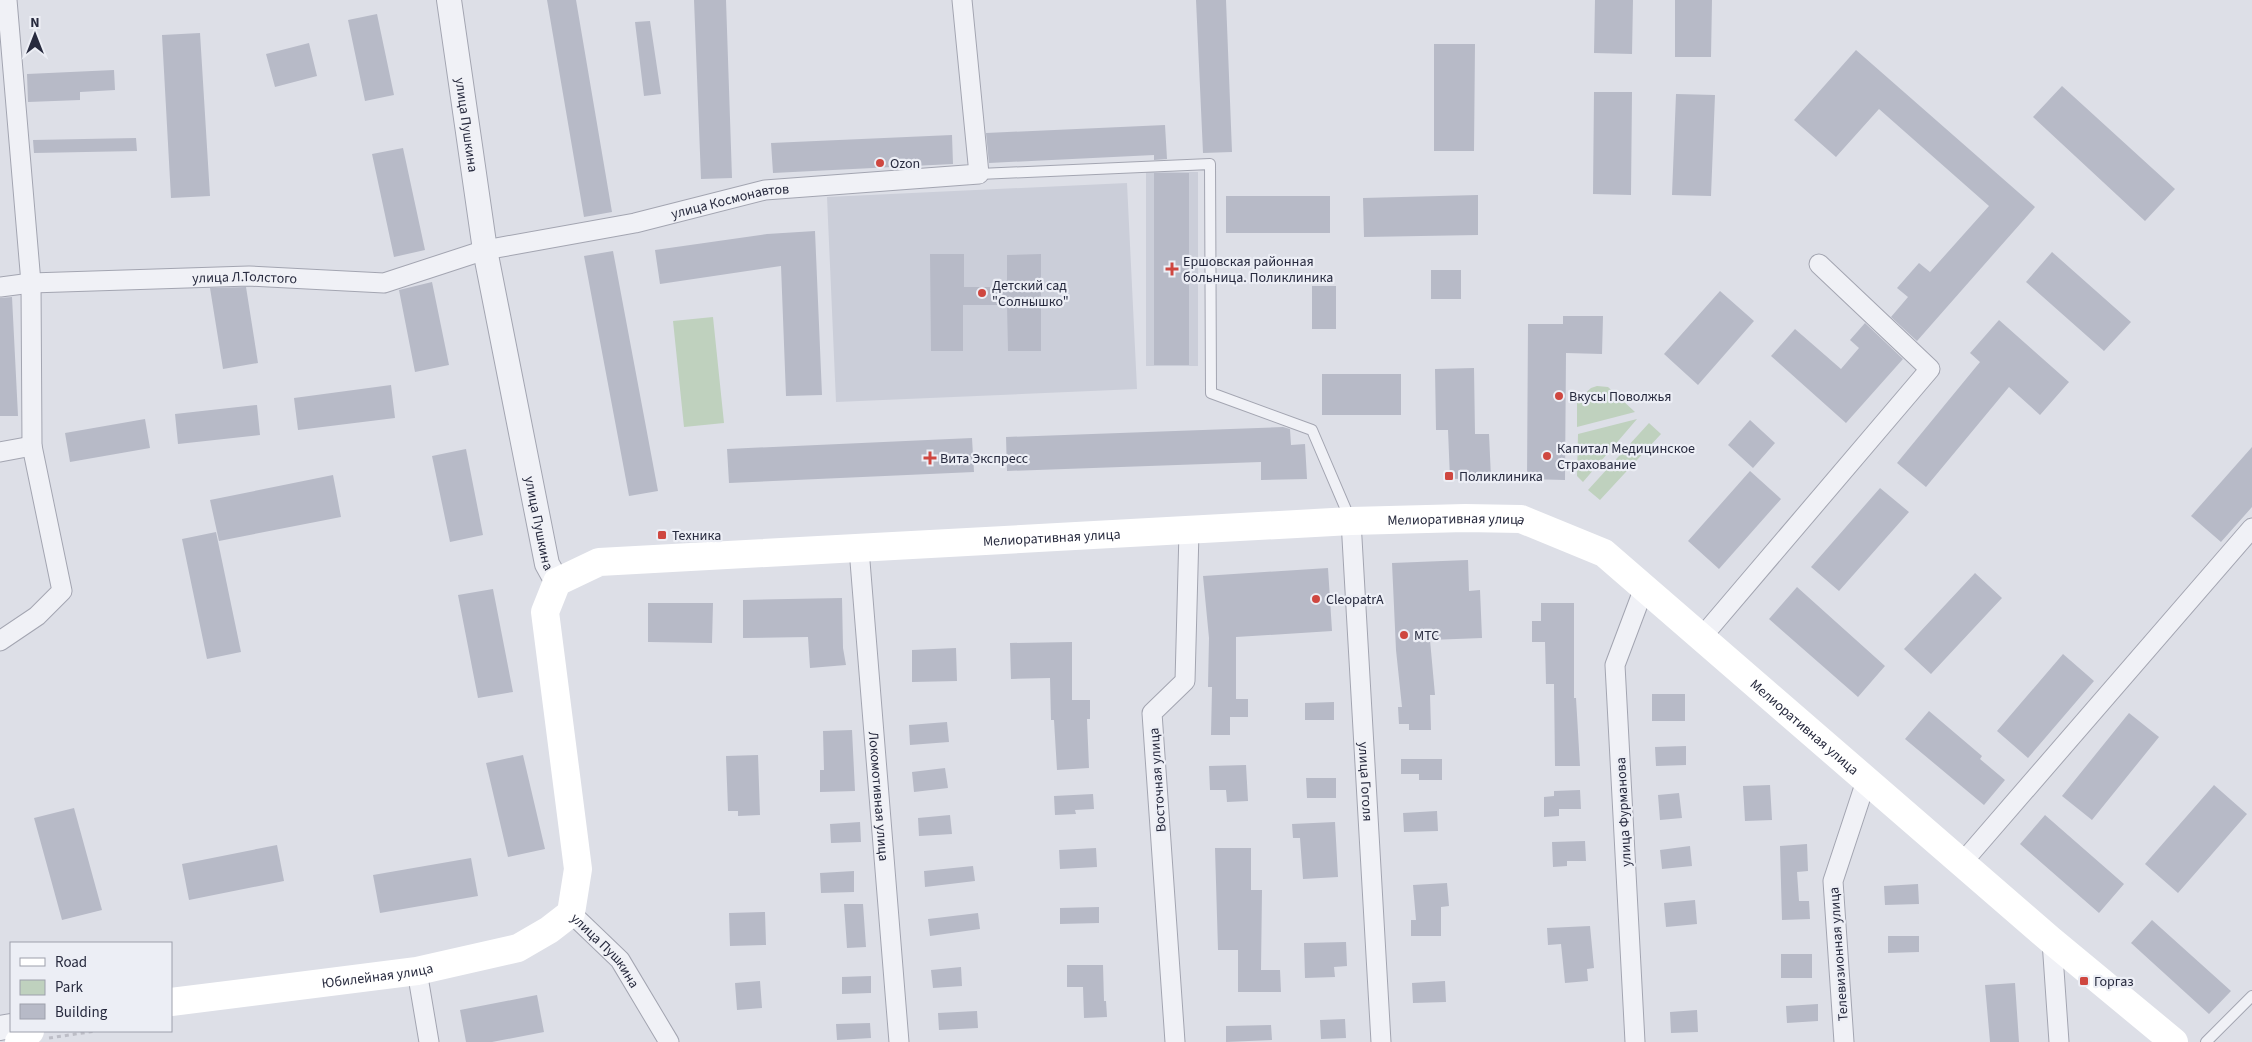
<svg xmlns="http://www.w3.org/2000/svg" width="2252" height="1042" font-family="'Source Sans 3',sans-serif">
<style>
.built{fill:#cbced9}
.green{fill:#bfd1be}
.building{fill:#b7bac7}
.lines{fill:none;stroke-linecap:round;stroke-linejoin:round}
.service-casing{stroke:#a3a5b1;stroke-width:12}
.minor-casing{stroke:#a3a5b1;stroke-width:21}
.tertiary-casing{stroke:#a3a5b1;stroke-width:26}
.path{stroke:#bcbdc6;stroke-width:3;stroke-dasharray:4 4;stroke-linecap:butt}
.service{stroke:#f0f1f6;stroke-width:10}
.minor{stroke:#f0f1f6;stroke-width:19}
.tertiary{stroke:#f0f1f6;stroke-width:24}
.secondary{stroke:#fff;stroke-width:28}
.poi-dot{fill:#cf4740;stroke:#eceef5;stroke-width:2}
.labels{text-anchor:middle;stroke-width:4.5;stroke-linejoin:round;paint-order:stroke}
.street-label{font-size:14px;fill:#272a3e;stroke:#eceef5}
.poi-label{font-size:14px;fill:#272a3e;stroke:#eceef5;text-anchor:start}
</style>
<rect width="100%" height="100%" fill="#dddfe7"/>
<path class="built" d="M1146 172H1198V366H1146Z
M1127 183 1137 389 836 402 827 197Z"/>
<path class="green" d="M713 317 724 423 684 427 673 321Z
M1597 386 1608 387 1635 412 1577 427V401L1591 388Z
M1637 419 1583 482 1577 476 1578 434Z
M1649 423 1661 434 1600 500 1588 490Z"/>
<path class="building" d="M547 0H576L612 212 584 217Z
M694 0H726L732 178 701 179Z
M1196 0H1226L1232 152 1203 153Z
M1595 0H1633L1632 54 1594 53Z
M1675 0H1712L1711 57H1675Z
M377 14 394 95 365 101 348 20Z
M650 21 661 94 644 96 635 22Z
M200 33 210 196 171 198 162 35Z
M309 43 317 76 275 87 266 54Z
M1434 44H1475L1474 151H1434Z
M1856 50 2035 207 1917 341 1891 317 1908 297 1897 288 1919 263 1930 272 1989 206 1879 109 1836 157 1794 120Z
M114 70 115 90 80 92V100L28 102 27 74Z
M2062 86 2175 189 2145 221 2033 117Z
M1594 92H1632L1631 195 1593 194Z
M1676 94 1715 95 1711 196 1672 195Z
M1165 125 1167 159 1154 160V155L989 163 986 133Z
M952 135 953 164 773 173 771 143Z
M136 138 137 151 34 153 33 140Z
M403 148 425 250 394 257 372 154Z
M1154 173H1189V365H1154Z
M1478 195V235L1364 237 1363 198Z
M1226 196H1330V233H1226Z
M815 231 822 395 786 396 781 266 660 284 655 250 767 234Z
M613 251 658 491 629 496 584 256Z
M2052 252 2131 322 2104 351 2026 282Z
M930 254H964V287H1007V255L1041 254V351H1008L1007 305H963V351H931Z
M1431 270H1461V299H1431Z
M432 282 449 365 415 372 399 290Z
M1312 286H1336V329H1312Z
M246 287 258 363 223 369 210 288Z
M1720 291 1754 321 1698 385 1664 354Z
M12 297 18 416H0V298Z
M1563 316H1603L1602 354 1566 353 1565 480 1527 479 1528 324H1563Z
M1999 320 2069 382 2040 415 2009 387 1926 487 1897 463 1980 362 1970 353Z
M1865 323 1903 359 1846 423 1771 356 1795 329 1841 369 1859 348 1850 340Z
M1474 368 1475 434H1489L1491 478 1450 479 1448 430H1436L1435 369Z
M1322 374H1401V415H1322Z
M391 385 395 418 298 430 294 398Z
M257 405 260 435 178 444 175 414Z
M145 419 150 448 70 462 65 433Z
M1750 420 1775 443 1753 468 1728 445Z
M1283 427 1290 429 1291 445 1305 444 1307 479 1261 480V462L1007 471 1006 437Z
M972 438 974 472 729 483 727 449Z
M2252 447V507L2221 542 2191 516Z
M466 449 483 535 450 542 432 456Z
M1750 471 1781 499 1719 569 1688 541Z
M333 475 341 517 219 541 210 500Z
M1880 488 1909 512 1839 591 1811 567Z
M216 532 241 652 207 659 182 539Z
M1468 560 1469 591 1480 590 1482 638 1430 640 1435 695H1430L1431 730H1409V724H1399L1398 707H1402L1396 650 1392 563Z
M1328 568 1332 631 1236 637V699H1248V717H1230V735H1211L1212 687H1208L1209 638 1203 576Z
M1975 573 2002 598 1931 674 1904 649Z
M1797 587 1885 666 1858 697 1769 619Z
M493 589 513 692 478 698 458 595Z
M842 598 843 648 846 665 810 668 808 637 743 638V600Z
M648 603H713L712 643 648 642Z
M1541 603H1574V698H1576L1580 766H1555L1554 684H1546L1545 642H1532V621H1541Z
M1072 642V700H1090V719H1087L1089 768 1057 770 1054 720H1051L1050 678 1011 679 1010 643Z
M956 648 957 681 912 682V650Z
M2063 654 2094 681 2028 758 1997 731Z
M1652 694H1685V721H1652Z
M1334 702V720H1305V703Z
M1929 711 1982 756 1980 759 2005 780 1984 805 1905 739Z
M2129 713 2159 737 2092 820 2062 796Z
M947 722 949 742 910 745 909 725Z
M852 730 855 791 820 792V770H824L823 731Z
M1686 746V765L1656 766 1655 747Z
M523 755 545 849 508 857 486 763Z
M758 755 760 815 738 816V811H728L726 756Z
M1401 759H1442V780H1419V774H1401Z
M1246 765 1248 801 1227 802 1226 790H1210L1209 766Z
M945 768 948 788 914 792 912 772Z
M1306 778H1336V798H1307Z
M1770 785 1772 820 1745 821 1743 786Z
M2214 785 2247 814 2178 893 2145 864Z
M1580 790 1581 809H1559V816L1544 817V797L1554 796V791Z
M1679 793 1682 818 1660 820 1658 795Z
M1093 794 1094 809 1075 810 1076 814 1055 815 1054 796Z
M74 808 102 910 62 920 34 818Z
M1437 811 1438 831 1404 832 1403 813Z
M950 815 952 834 919 836 918 818Z
M2045 815 2124 884 2099 913 2020 844Z
M860 822 861 842 831 843 830 824Z
M1335 822 1338 877 1303 879 1300 838H1293L1292 824Z
M1585 841 1586 861H1567V866L1553 867 1552 842Z
M1807 844 1808 871 1797 872 1799 901H1809L1810 919 1782 920 1780 846Z
M277 845 284 881 189 900 182 864Z
M1690 846 1692 866 1662 869 1660 850Z
M1096 848 1097 867 1060 869 1059 850Z
M1215 848H1251V890H1262L1261 970H1280L1281 992H1238V950H1218Z
M471 858 478 896 380 913 373 875Z
M973 866 975 881 925 887 924 871Z
M854 871V892L821 893 820 873Z
M1447 883 1449 906 1441 907V936H1411V920H1416L1413 885Z
M1918 884 1919 904 1885 905 1884 886Z
M1695 900 1697 924 1666 927 1664 903Z
M844 904H863L866 947 847 948Z
M1099 907V923L1060 924V908Z
M765 912 766 945 730 946 729 913Z
M978 913 980 929 930 936 928 919Z
M2152 920 2231 991 2209 1014 2131 943Z
M1590 926 1594 968 1587 969 1588 981 1565 983 1561 944 1548 945 1547 928Z
M1888 936H1919V952L1888 953Z
M1346 942 1347 966 1334 967 1335 977 1305 978 1304 943Z
M1781 954H1812V978H1781Z
M1067 965H1103L1104 1001H1106L1107 1017 1084 1018 1083 987H1067Z
M961 967 962 986 933 988 931 970Z
M871 976V993L842 994V977Z
M760 981 762 1008 737 1010 735 983Z
M1445 981 1446 1002 1413 1003 1412 983Z
M2015 983 2019 1042H1990L1985 985Z
M537 995 544 1032 492 1042H466L460 1010Z
M1818 1004V1021L1787 1023 1786 1006Z
M1697 1010 1698 1032 1671 1033 1670 1012Z
M977 1011 978 1028 939 1030 938 1013Z
M1345 1019 1346 1038 1321 1039 1320 1020Z
M870 1023 871 1038 837 1040 836 1024Z
M1271 1025 1272 1040 1226 1042V1026Z"/>
<g class="lines">
<g class="service-casing">
<path id="service" d="M979 174 1210 164 1211 393 1312 430 1350 519
M2206 1042 2252 996"/>
</g>
<g class="minor-casing">
<g id="minor">
<path id="s1" d="M0 287 31 283 249 276 384 283 485 250 635 223 765 190 979 174 962 0"/>
<path d="M0 452 32 446"/>
<path id="s2" d="M1351 521 1381 1042"/>
<path id="s3" d="M859 549 899 1042"/>
<path d="M1701 638 1930 369 1819 264"/>
<path d="M0 641 37 616 62 591 32 446 31 283 7 0"/>
<path d="M1962 863 2252 528"/>
<path id="s4" d="M571 913 620 960 669 1042"/>
<path d="M2052 941 2059 1042"/>
<path d="M417 971 429 1042"/>
<path d="M1175 1042 1152 713 1185 681 1189 532"/>
<path d="M1635 1042 1615 665 1644 588"/>
<path d="M1844 1042 1833 881 1866 781"/>
</g>
</g>
<g class="tertiary-casing">
<g id="tertiary">
<path id="s5" d="M449 0 485 250 547 564 557 582"/>
<path d="M0 1028 11 1026"/>
</g>
</g>
<path class="path" d="M49 1038 96 1031"/>
<use href="#service" class="service"/>
<use href="#minor" class="minor"/>
<use href="#tertiary" class="tertiary"/>
<g class="secondary">
<path id="s6" d="M171 1002 417 971 518 948 549 930 571 913 578 869 545 612 557 582 599 562 1351 521 1465 518 1521 519 1604 553 2052 941 2174 1042"/>
<path d="M19 1042 30 1031"/>
</g>
</g>
<g class="poi-dot">
<circle cx="880" cy="163" r="5"/>
<path d="M1169.5 261.5h5v5h5v5h-5v5h-5v-5h-5v-5h5z"/>
<circle cx="982" cy="293" r="5"/>
<circle cx="1559" cy="396" r="5"/>
<circle cx="1547" cy="456" r="5"/>
<path d="M927.5 450.5h5v5h5v5h-5v5h-5v-5h-5v-5h5z"/>
<rect x="1444" y="471" width="10" height="10" rx="2.5"/>
<rect x="657" y="530" width="10" height="10" rx="2.5"/>
<circle cx="1316" cy="599" r="5"/>
<circle cx="1404" cy="635" r="5"/>
<rect x="2079" y="976" width="10" height="10" rx="2.5"/>
</g>
<g class="labels">
<g class="street-label">
<text dy="5" stroke="none"><textPath href="#s5" startOffset="126">улица Пушкина</textPath></text>
<text dy="5" stroke="none"><textPath href="#s1" startOffset="741">улица Космонавтов</textPath></text>
<text dy="5" stroke="none"><textPath href="#s1" startOffset="245">улица Л.Толстого</textPath></text>
<text dy="5" stroke="none"><textPath href="#s6" startOffset="1656">Мелиоративная улица</textPath></text>
<text dy="5" stroke="none"><textPath href="#s5" startOffset="531">улица Пушкина</textPath></text>
<text dy="5" stroke="none"><textPath href="#s6" startOffset="1251">Мелиоративная улица</textPath></text>
<text dy="5" stroke="none"><textPath href="#s6" startOffset="2076">Мелиоративная улица</textPath></text>
<text transform="translate(1157 780) rotate(-94)" y="5">Восточная улица</text>
<text dy="5" stroke="none"><textPath href="#s2" startOffset="261">улица Гоголя</textPath></text>
<text dy="5" stroke="none"><textPath href="#s3" startOffset="248">Локомотивная улица</textPath></text>
<text transform="translate(1623 812) rotate(-93)" y="5">улица Фурманова</text>
<text dy="5" stroke="none"><textPath href="#s4" startOffset="51">улица Пушкина</textPath></text>
<text transform="translate(1838 954) rotate(-94)" y="5">Телевизионная улица</text>
<text dy="5" stroke="none"><textPath href="#s6" startOffset="208">Юбилейная улица</textPath></text>
</g>
<g class="poi-label">
<text x="890" y="168">Ozon</text>
<text x="1183" y="266">Ершовская районная<tspan x="1183" dy="16">больница. Поликлиника</tspan></text>
<text x="992" y="290">Детский сад<tspan x="992" dy="16">"Солнышко"</tspan></text>
<text x="1569" y="401">Вкусы Поволжья</text>
<text x="1557" y="453">Капитал Медицинское<tspan x="1557" dy="16">Страхование</tspan></text>
<text x="940" y="463">Вита Экспресс</text>
<text x="1459" y="481">Поликлиника</text>
<text x="672" y="540">Техника</text>
<text x="1326" y="604">CleopatrA</text>
<text x="1414" y="640">МТС</text>
<text x="2094" y="986">Горгаз</text>
</g>
</g>
<rect x="10" y="942" width="162" height="90" fill="#eceef5" stroke="#9da0ac"/>
<rect x="20" y="958" width="25" height="8" fill="#ffffff" stroke="#9da0ac"/>
<text x="55" y="967" font-size="15" fill="#272a3e">Road</text>
<rect x="20" y="980" width="25" height="15" fill="#bfd1be" stroke="#9da0ac"/>
<text x="55" y="992" font-size="15" fill="#272a3e">Park</text>
<rect x="20" y="1004" width="25" height="15" fill="#b7bac7" stroke="#9da0ac"/>
<text x="55" y="1017" font-size="15" fill="#272a3e">Building</text>
<g transform="translate(35 35)" stroke="#eceef5" stroke-width="4" paint-order="stroke">
<path d="M0-4L9 19L0 12L-9 19Z" fill="#272a3e"/>
<text y="-8" font-size="14" font-weight="bold" text-anchor="middle" fill="#272a3e">N</text>
</g>
</svg>
